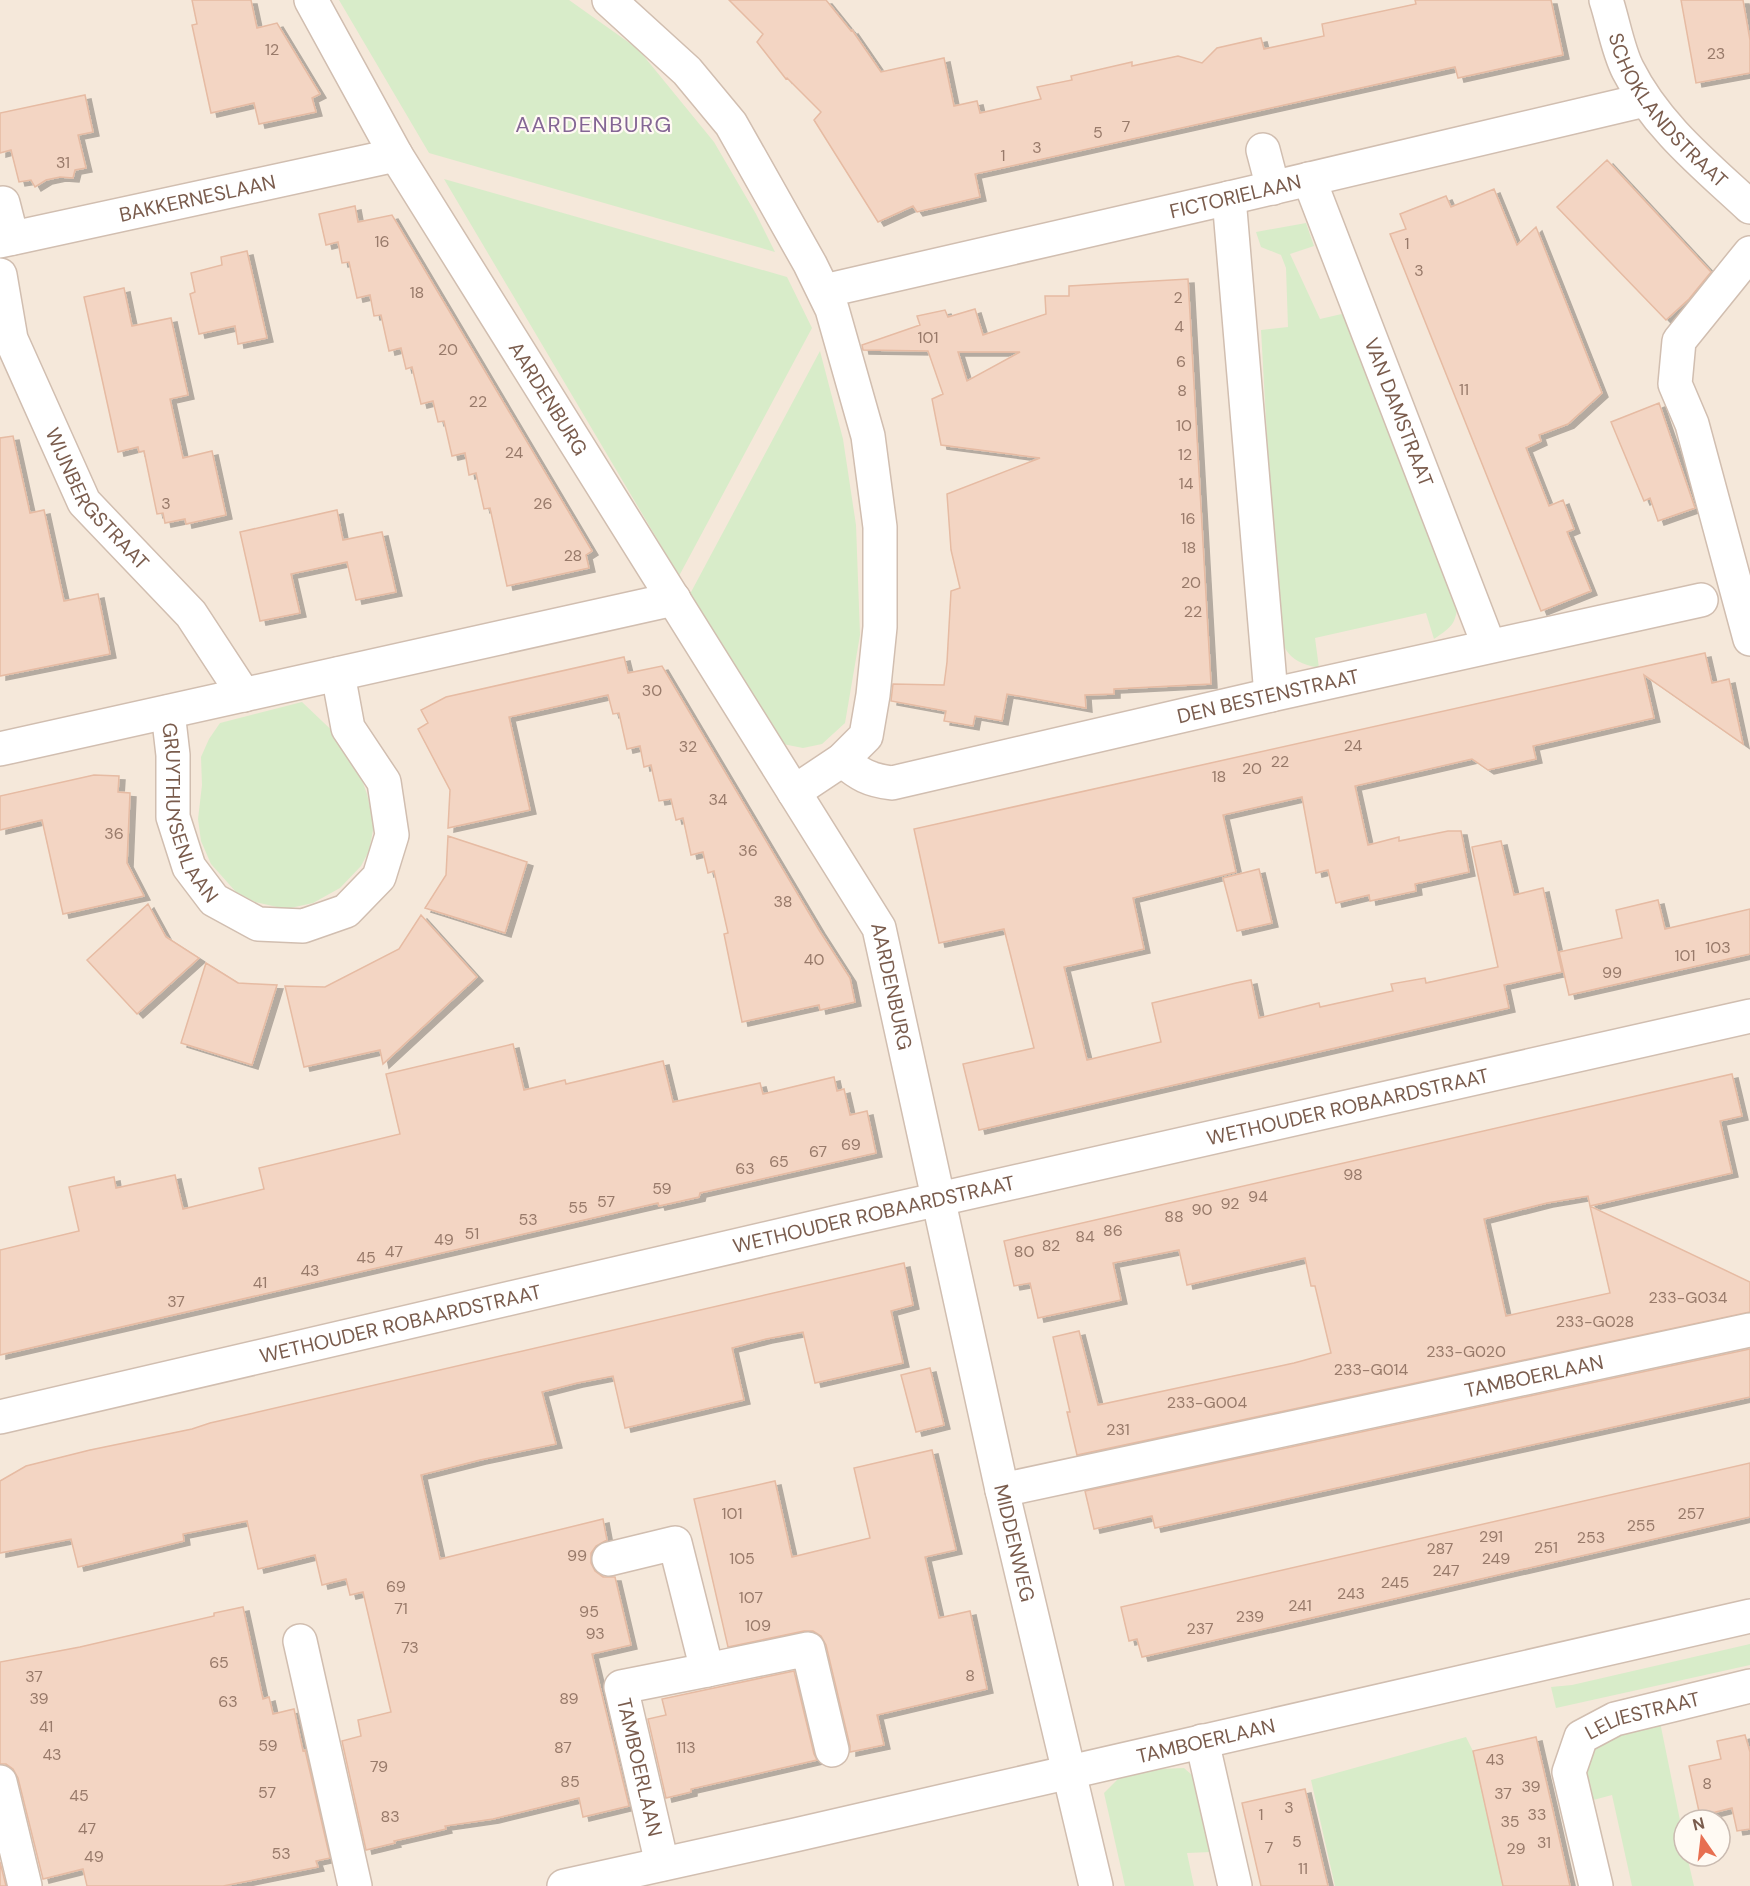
<svg xmlns="http://www.w3.org/2000/svg" width="1750" height="1886" font-family="'DM Sans',sans-serif">
<style>
.residential{fill:#f5e8da;fill-rule:evenodd}
.green{fill:#d8ecc9}
.building{fill:#f3d5c3;stroke:#e6bba3;stroke-width:1.5;fill-rule:evenodd;filter:url(#shadow)}
.lines{fill:none;stroke-linecap:round;stroke-linejoin:round}
.minor-casing{stroke:#d1beb0;stroke-width:36}
.minor{stroke:#fff;stroke-width:33}
.labels{text-anchor:middle;stroke-width:4.5;stroke-linejoin:round;paint-order:stroke}
.number-label{font-size:16px;fill:#987a6a}
.street-label{font-size:20px;fill:#7a5c4d;stroke:#fffaf3}
.quarter-label{font-size:22px;letter-spacing:1.5px;fill:#846695;stroke:#fffaf3}
</style>
<defs>
<filter id="shadow"><feDropShadow dx="6" dy="4" stdDeviation="0" flood-color="#0004"/></filter>
</defs>
<rect width="100%" height="100%" fill="#fdf6ec"/>
<path class="residential" d="M0 0H1750V1886H0ZM1684 1820H1720V1856H1684Z"/>
<path class="green" d="M339 0H569L638 49 714 142 756 214 775 252 429 153Z
M444 179 787 277 812 328 679 576Z
M1306 223 1314 246 1290 254 1320 319 1346 313 1458 600C1456 624 1453 626 1434 639L1426 613 1315 638 1319 668C1284 661 1282 647 1277 615L1261 330 1288 327 1286 268 1281 255 1261 247 1256 232Z
M820 351 843 439 856 525 860 635 845 723 822 744 803 748 778 743 690 594Z
M302 702 343 741 357 766 367 794 374 825 369 851 361 866 340 888 313 903 286 909 255 902 236 892 211 864 201 841 198 819 202 785 201 757 209 739 220 723Z
M1750 1644V1665L1556 1708 1551 1687 1572 1685Z
M1660 1722 1684 1840V1856H1687L1694 1886H1632L1612 1795 1586 1802C1583 1781 1580 1750 1601 1737 1610 1732 1648 1725 1660 1722Z
M1466 1737 1473 1751 1505 1886H1335L1311 1780Z
M1184 1768 1200 1782 1211 1852 1187 1853 1194 1886H1125L1104 1793 1119 1778 1136 1770Z"/>
<path class="building" d="M192 0H251L257 28 277 23 320 94 312 98 316 112 259 124 254 103 211 113 192 25 197 24Z
M729 0H826L851 31 852 30 881 72 944 58 954 106 977 101 980 113 1041 99 1037 87 1072 80 1071 76 1132 62V66L1178 56 1202 63 1217 48 1261 38 1264 49 1324 36 1322 24 1416 4 1415 0H1551L1563 55 1458 78 1455 67 975 174 980 197 917 212 913 206 878 222 814 120 821 112 787 78 786 79 757 42 763 34Z
M1681 0H1743L1750 40V73L1696 83Z
M85 95 93 132 78 135 86 168 75 170 73 178 60 177 46 180 35 187 31 180 19 182 11 150 0 153V113Z
M1607 160 1711 272 1689 299 1666 320 1557 207Z
M1494 189 1517 245 1536 227 1602 393 1568 424 1539 435 1541 441 1526 448 1549 506 1563 500 1574 529 1567 532 1591 591 1541 611 1390 234 1406 229 1400 214 1446 196 1451 207Z
M355 206 358 222 392 215 592 551 586 555 589 568 507 586 490 508 484 509 476 473 469 475 465 453 452 456 444 421 438 422 433 401 421 404 412 367 406 369 401 348 389 351 381 315 374 316 370 295 357 298 349 262 342 263 338 242 326 245 319 214Z
M247 251 267 338 238 344 235 326 199 334 190 294 195 292 191 273 222 265 221 257Z
M1188 279 1211 684 1114 689V694L1085 695 1086 708 1007 694 1002 721 975 716 973 726 944 721 946 711 891 701 893 684 944 685 947 662 951 591 960 588 951 550 947 494 1040 458 941 445 932 399 943 394 928 351 863 350 862 345 920 325 917 316 945 310 948 317 975 309 983 335 1046 314 1045 296H1069V286ZM958 352H1020L967 381Z
M124 288 132 326 171 318 188 395 170 399 183 458 212 451 226 515 186 524 185 519 165 523 163 513 157 514 144 451 139 452 138 447 118 452 84 297Z
M1659 403 1695 508 1658 521 1650 498 1644 501 1611 422Z
M13 436 30 513 44 510 64 601 98 594 110 654 0 676V438Z
M337 510 343 540 382 532 396 592 356 600 347 562 291 574 300 613 260 621 240 532Z
M1705 653 1712 683 1729 679 1743 744 1644 675 1654 718 1533 746 1536 759 1488 770 1472 759 1355 786 1368 845 1399 837V841L1448 831H1461L1469 872 1415 884 1416 891 1370 901 1369 895 1336 903 1328 870 1316 873 1302 797 1223 815 1236 872 1133 898 1144 949 1064 967 1087 1060 1161 1042 1152 1003 1236 983 1251 980 1259 1018 1319 1003 1320 1007 1393 991 1391 984 1425 978 1426 983 1498 967 1472 847 1501 841 1514 895 1543 888 1562 972 1504 985 1509 1008 979 1130 963 1064 1034 1048 1004 929 939 943 914 829Z
M624 657 628 673 662 666 819 930 850 978 855 1002 820 1010 819 1005 742 1022 724 934 728 933 714 871 708 873 703 852 691 855 683 818 676 820 671 799 659 801 651 765 644 767 640 746 627 749 619 713 613 714 608 695 509 717 530 810 448 828 450 790 418 729 428 723 421 710 446 697Z
M94 775 119 776 118 792 130 793 127 863 144 896 63 914 42 820 0 830V796Z
M448 836 527 862 505 933 425 908 446 875Z
M1259 869 1272 923 1237 931 1223 878Z
M1658 900 1665 929 1750 909V954L1569 995 1559 952 1622 938 1616 910Z
M148 904 166 937 199 958 137 1014 87 960Z
M421 915 477 977 383 1064 380 1050 304 1067 285 986 325 987 399 949Z
M206 963 238 983 277 985 252 1065 181 1043Z
M513 1044 524 1090 565 1080 566 1084 663 1061 673 1102 760 1083 763 1094 834 1077 837 1091 844 1089 850 1115 867 1111 876 1153 700 1193 699 1197 659 1206 658 1203 0 1355V1250L79 1231 69 1187 114 1177 116 1188 175 1175 183 1209 264 1189 259 1168 400 1134 386 1074Z
M1732 1074 1742 1116 1720 1121 1732 1173 1590 1206 1588 1196 1547 1203 1484 1219 1506 1316 1610 1293 1590 1206 1750 1282V1312L1077 1455 1067 1412H1070L1053 1337 1079 1331 1098 1405 1294 1363 1331 1353 1315 1286H1311L1305 1258 1187 1285 1179 1250 1113 1263 1121 1300 1038 1318 1030 1283 1014 1286 1004 1241Z
M904 1263 913 1305 891 1311 903 1363 815 1383 803 1332 766 1339 732 1348 744 1400 625 1428 613 1376 577 1383 542 1392 556 1444 480 1460 421 1475 440 1559 603 1519 607 1540 596 1546 591 1553V1563L595 1571 603 1577H615L631 1645 592 1654 629 1806 583 1817 579 1798 493 1819 445 1826 446 1829 394 1841 395 1843 366 1850 342 1741 361 1736 358 1720 391 1712 363 1592 350 1595 346 1579 322 1585 315 1555 258 1569 247 1521 183 1534 184 1541 78 1567 71 1539 0 1553V1481L26 1466 90 1450 192 1429 210 1423Z
M1750 1349V1397L1155 1528 1152 1516 1094 1529 1085 1491Z
M930 1368 944 1425 916 1432 901 1375Z
M932 1450 956 1550 925 1557 939 1618 970 1611 987 1689 877 1715 884 1745 850 1752V1746L826 1645 821 1636 813 1631H804L728 1647 694 1499 775 1481 792 1557 870 1538 854 1468Z
M1750 1463V1517L1142 1657 1137 1639 1129 1641 1121 1607Z
M243 1607 263 1699 269 1697 273 1714 294 1709 303 1751 305 1750 330 1858 316 1861 318 1867 223 1886H87L83 1869 43 1879 18 1778 13 1769 6 1764H0V1662L80 1647 214 1616V1613Z
M794 1671 814 1754 817 1760 691 1789V1792L666 1798 648 1719 666 1715 662 1699Z
M1745 1735 1750 1752V1829L1737 1831 1732 1808 1700 1816 1689 1766 1721 1759 1717 1741Z
M1536 1737 1552 1806 1570 1886H1503L1473 1751Z
M1305 1789 1328 1886H1261L1242 1803Z
M0 1862 6 1886H0Z"/>
<g class="lines">
<g class="minor-casing">
<g id="minor">
<path id="s1" d="M311 0 396 155 879 928 1002 1490 1096 1886"/>
<path d="M609 0 687 71 731 124 810 264 832 309 868 436 880 527V627L873 695 866 736 842 760 794 792"/>
<path id="s2" d="M1606 0C1613 21 1618 51 1628 70 1656 126 1706 166 1750 207"/>
<path d="M1263 150 1273 188"/>
<path id="s3" d="M1309 179 1489 646"/>
<path d="M1229 198 1271 695"/>
<path d="M3 203 12 238"/>
<path id="s4" d="M0 241 396 155"/>
<path d="M1750 253 1679 341 1675 384 1692 424 1750 639"/>
<path id="s5" d="M0 275 11 339 84 502 191 614 244 695"/>
<path id="s6" d="M824 291 1229 198 1645 100"/>
<path id="s7" d="M168 712 173 755V817L189 867 214 900 258 924 303 926 346 911 379 877 392 835 384 782 348 728 338 674"/>
<path d="M0 749 674 599"/>
<path id="s8" d="M842 760C860 775 869 780 892 783L1271 695 1701 600"/>
<path id="s9" d="M0 1417 842 1221 1750 1016"/>
<path id="s10" d="M1002 1490 1750 1330"/>
<path id="s11" d="M609 1559 675 1543 707 1670 621 1687 662 1864"/>
<path d="M300 1641 355 1886"/>
<path d="M707 1670 808 1649 832 1750"/>
<path d="M1202 1741 1235 1886"/>
<path d="M0 1782 25 1886"/>
<path id="s12" d="M564 1886 795 1835 1750 1616"/>
<path id="s13" d="M1596 1886 1569 1772 1581 1737 1615 1719 1750 1686"/>
</g>
</g>
<use href="#minor" class="minor"/>
</g>
<g class="labels">
<g class="number-label">
<text x="272" y="55">12</text>
<text x="1716" y="59">23</text>
<text x="1126" y="132">7</text>
<text x="1098" y="138">5</text>
<text x="1037" y="153">3</text>
<text x="1003" y="161">1</text>
<text x="63" y="168">31</text>
<text x="382" y="247">16</text>
<text x="1407" y="249">1</text>
<text x="1419" y="276">3</text>
<text x="417" y="298">18</text>
<text x="1178" y="303">2</text>
<text x="1179" y="332">4</text>
<text x="928" y="343">101</text>
<text x="448" y="355">20</text>
<text x="1181" y="367">6</text>
<text x="1464" y="395">11</text>
<text x="1182" y="396">8</text>
<text x="478" y="407">22</text>
<text x="1184" y="431">10</text>
<text x="514" y="458">24</text>
<text x="1185" y="460">12</text>
<text x="1186" y="489">14</text>
<text x="166" y="509">3</text>
<text x="543" y="509">26</text>
<text x="1188" y="524">16</text>
<text x="1189" y="553">18</text>
<text x="573" y="561">28</text>
<text x="1191" y="588">20</text>
<text x="1193" y="617">22</text>
<text x="652" y="696">30</text>
<text x="1353" y="751">24</text>
<text x="688" y="752">32</text>
<text x="1280" y="767">22</text>
<text x="1252" y="774">20</text>
<text x="1219" y="782">18</text>
<text x="718" y="805">34</text>
<text x="114" y="839">36</text>
<text x="748" y="856">36</text>
<text x="783" y="907">38</text>
<text x="1718" y="953">103</text>
<text x="1685" y="961">101</text>
<text x="814" y="965">40</text>
<text x="1612" y="978">99</text>
<text x="851" y="1150">69</text>
<text x="818" y="1157">67</text>
<text x="779" y="1167">65</text>
<text x="745" y="1174">63</text>
<text x="1353" y="1180">98</text>
<text x="662" y="1194">59</text>
<text x="1258" y="1202">94</text>
<text x="606" y="1207">57</text>
<text x="1230" y="1209">92</text>
<text x="578" y="1213">55</text>
<text x="1202" y="1215">90</text>
<text x="1174" y="1222">88</text>
<text x="528" y="1225">53</text>
<text x="1113" y="1236">86</text>
<text x="472" y="1239">51</text>
<text x="1085" y="1242">84</text>
<text x="444" y="1245">49</text>
<text x="1051" y="1251">82</text>
<text x="394" y="1257">47</text>
<text x="1024" y="1257">80</text>
<text x="366" y="1263">45</text>
<text x="310" y="1276">43</text>
<text x="260" y="1288">41</text>
<text x="1688" y="1303">233-G034</text>
<text x="176" y="1307">37</text>
<text x="1595" y="1327">233-G028</text>
<text x="1466" y="1357">233-G020</text>
<text x="1371" y="1375">233-G014</text>
<text x="1207" y="1408">233-G004</text>
<text x="1118" y="1435">231</text>
<text x="732" y="1519">101</text>
<text x="1691" y="1519">257</text>
<text x="1641" y="1531">255</text>
<text x="1491" y="1542">291</text>
<text x="1591" y="1543">253</text>
<text x="1546" y="1553">251</text>
<text x="1440" y="1554">287</text>
<text x="577" y="1561">99</text>
<text x="742" y="1564">105</text>
<text x="1496" y="1564">249</text>
<text x="1446" y="1576">247</text>
<text x="1395" y="1588">245</text>
<text x="396" y="1592">69</text>
<text x="1351" y="1599">243</text>
<text x="751" y="1603">107</text>
<text x="1300" y="1611">241</text>
<text x="401" y="1614">71</text>
<text x="589" y="1617">95</text>
<text x="1250" y="1622">239</text>
<text x="758" y="1631">109</text>
<text x="1200" y="1634">237</text>
<text x="595" y="1639">93</text>
<text x="410" y="1653">73</text>
<text x="219" y="1668">65</text>
<text x="970" y="1681">8</text>
<text x="34" y="1682">37</text>
<text x="39" y="1704">39</text>
<text x="569" y="1704">89</text>
<text x="228" y="1707">63</text>
<text x="46" y="1732">41</text>
<text x="268" y="1751">59</text>
<text x="563" y="1753">87</text>
<text x="686" y="1753">113</text>
<text x="52" y="1760">43</text>
<text x="1495" y="1765">43</text>
<text x="379" y="1772">79</text>
<text x="570" y="1787">85</text>
<text x="1707" y="1789">8</text>
<text x="1531" y="1792">39</text>
<text x="267" y="1798">57</text>
<text x="1503" y="1799">37</text>
<text x="79" y="1801">45</text>
<text x="1289" y="1813">3</text>
<text x="1261" y="1820">1</text>
<text x="1537" y="1820">33</text>
<text x="390" y="1822">83</text>
<text x="1510" y="1827">35</text>
<text x="87" y="1834">47</text>
<text x="1297" y="1847">5</text>
<text x="1544" y="1848">31</text>
<text x="1269" y="1853">7</text>
<text x="1516" y="1854">29</text>
<text x="281" y="1859">53</text>
<text x="94" y="1862">49</text>
<text x="1303" y="1874">11</text>
</g>
<g class="street-label">
<text dy="7" stroke="none"><textPath href="#s2" startOffset="129">SCHOKLANDSTRAAT</textPath></text>
<text dy="7" stroke="none"><textPath href="#s6" startOffset="422">FICTORIELAAN</textPath></text>
<text dy="7" stroke="none"><textPath href="#s4" startOffset="202">BAKKERNESLAAN</textPath></text>
<text dy="7" stroke="none"><textPath href="#s1" startOffset="464">AARDENBURG</textPath></text>
<text dy="7" stroke="none"><textPath href="#s3" startOffset="250">VAN DAMSTRAAT</textPath></text>
<text dy="7" stroke="none"><textPath href="#s5" startOffset="248">WIJNBERGSTRAAT</textPath></text>
<text dy="7" stroke="none"><textPath href="#s8" startOffset="442">DEN BESTENSTRAAT</textPath></text>
<text dy="7" stroke="none"><textPath href="#s7" startOffset="105">GRUYTHUYSENLAAN</textPath></text>
<text dy="7" stroke="none"><textPath href="#s1" startOffset="1148">AARDENBURG</textPath></text>
<text dy="7" stroke="none"><textPath href="#s9" startOffset="1383">WETHOUDER ROBAARDSTRAAT</textPath></text>
<text dy="7" stroke="none"><textPath href="#s9" startOffset="897">WETHOUDER ROBAARDSTRAAT</textPath></text>
<text dy="7" stroke="none"><textPath href="#s9" startOffset="411">WETHOUDER ROBAARDSTRAAT</textPath></text>
<text dy="7" stroke="none"><textPath href="#s10" startOffset="544">TAMBOERLAAN</textPath></text>
<text dy="7" stroke="none"><textPath href="#s1" startOffset="1718">MIDDENWEG</textPath></text>
<text dy="7" stroke="none"><textPath href="#s13" startOffset="220">LELIESTRAAT</textPath></text>
<text dy="7" stroke="none"><textPath href="#s12" startOffset="658">TAMBOERLAAN</textPath></text>
<text dy="7" stroke="none"><textPath href="#s11" startOffset="369">TAMBOERLAAN</textPath></text>
</g>
<g class="quarter-label">
<text x="594" y="132">AARDENBURG</text>
</g>
</g>
<g transform="translate(1702 1838) rotate(346)"><circle r="28" fill="#fffaf3" stroke="#cabbb1" stroke-width="1.5"/>
<path d="M0-4.5L10 22L0 15L-10 22Z" fill="#e76f51"/>
<text y="-9" font-size="16" font-weight="bold" text-anchor="middle" fill="#7a5c4d">N</text>
</g>
</svg>
